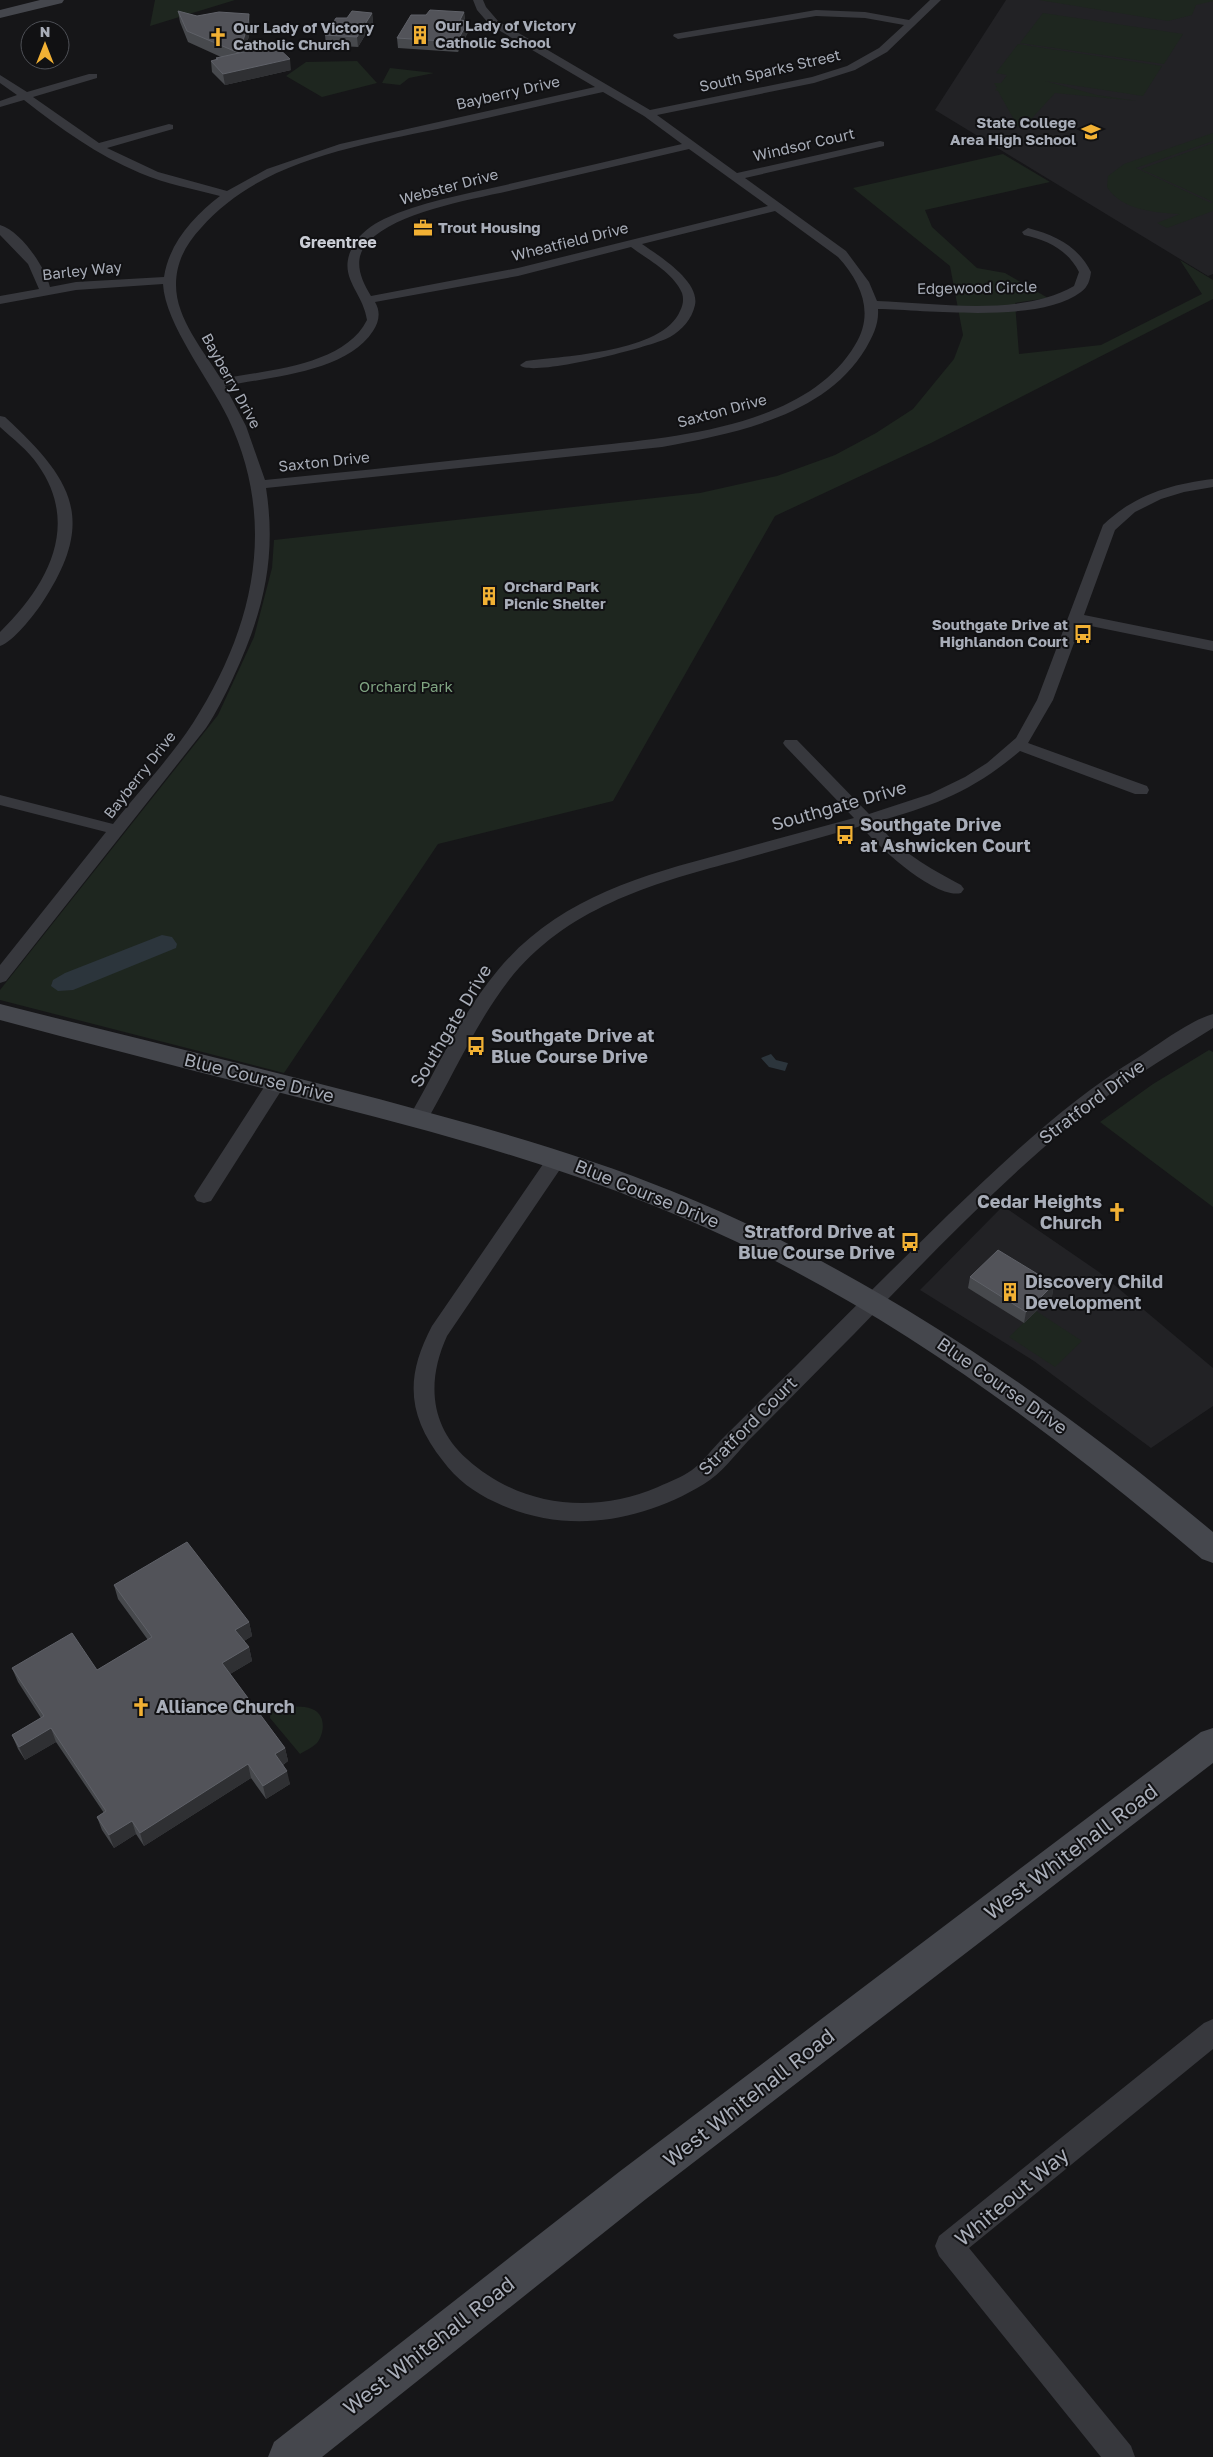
<svg xmlns="http://www.w3.org/2000/svg" width="1213" height="2457" font-family="'Golos Text',sans-serif">
<style>
.built{fill:#222225}
.green{fill:#1e261f}
.water{fill:#2c353c}
.lines{fill:none;stroke-linecap:round;stroke-linejoin:round}
.street{fill:#37383d;fill-rule:evenodd}
.secondary{fill:#45474d;fill-rule:evenodd}
.wall{fill:#47494d}
.shaded-wall{fill:#2f3033}
.building{fill:#525359;stroke:#5f6168}
.labels{text-anchor:middle;stroke-width:4;stroke-linejoin:round;paint-order:stroke}
.far-poi-label{font-size:15px;font-weight:bold;fill:#a8adb8;stroke:#111113;text-anchor:start}
.far-street-label{font-size:15px;fill:#a8adb8;stroke:#111113}
.far-park-label{font-size:15px;fill:#7fa381;stroke:#111113}
.far-neighbourhood-label{font-size:16px;font-weight:bold;fill:#c9ccd4;stroke:#111113}
.street-label{font-size:18px;fill:#a8adb8;stroke:#111113}
.poi-label{font-size:18px;font-weight:bold;fill:#a8adb8;stroke:#111113;text-anchor:start}
.near-street-label{font-size:21px;fill:#a8adb8;stroke:#111113}
</style>
<rect width="100%" height="100%" fill="#161618"/>
<path class="built" d="M1006 0H1213V274L1208 276 935 110Z
M1003 1206 1099 1272 1213 1368V1406L1151 1448 1034 1361 920 1290Z"/>
<path class="green" d="M155 0H235L150 26Z
M1039 0H1213V1L1196 5 1192 15 1168 21Z
M1043 13 1183 34 1164 64 1020 43Z
M1018 44 1162 66 1143 96 1045 81 1097 95 1137 101 1055 93 1024 127H1018L998 91 995 90 997 88 994 83H1001L1007 75 996 73Z
M357 61 377 83 322 97 286 76 306 62Z
M390 68 434 73 409 78 400 85 382 83Z
M1213 133V141L1136 168 1211 203 1213 202 1141 169 1213 143V211L1167 228 1157 223 1180 214C1156 213 1121 210 1107 187L1108 176 1124 164Z
M1003 154 1050 182 925 210 932 227 977 268 1005 273 1048 298 1015 303 1019 354 1101 345 1202 294 1180 260 1213 280V299L931 443 775 516 613 801 438 844 284 1073 0 1000V990L218 715 254 637 272 568 274 540 700 493 777 476 835 455 876 433 913 409 954 359 963 335 950 266 853 188Z
M1209 1050 1213 1052V1207L1100 1122 1153 1084Z
M1036 1311 1082 1341 1055 1367 1009 1337Z
M281 1704C291 1708 303 1705 312 1709 326 1714 325 1733 317 1743 313 1747 305 1751 300 1754L270 1718 271 1708Z"/>
<path class="water" d="M162 935 172 937 177 944 176 948 73 990 58 991 51 986 53 980 65 973Z
M771 1054 776 1060 788 1063 785 1071 769 1067 761 1058Z"/>
<g class="lines">
<path class="street" d="M473 0H483L486 7 498 21 650 110 812 77 847 66 879 48 904 25 865 18 816 16 678 39 673 36 674 34 816 10 865 12 909 20 930 0H941L887 52 855 70 814 83 657 115 737 173 880 141 884 142V146L745 178 846 251 869 282 877 301C937 303 1020 317 1074 286L1079 272C1068 250 1047 240 1024 235L1022 232 1028 228C1055 235 1078 246 1091 272 1090 280 1088 287 1081 292 1039 324 930 310 878 309 879 324 873 336 866 348 825 417 734 433 662 447L266 488C277 558 263 614 233 678 225 695 216 713 206 728L6 981 0 983V965L106 832 0 805V795L113 824C138 792 172 756 193 723 254 628 278 523 228 418 210 380 165 324 163 284L76 290 0 304V296L39 289 28 264 0 235V225C21 231 45 267 50 287L76 282 164 277C169 243 194 216 220 196 194 189 165 184 140 173 97 155 60 128 24 100L0 107V101L17 95 0 83V75L27 92 89 74H97V78L33 97 99 143 169 124 173 125V129L107 148 158 172 227 191 267 169 340 144 595 87 490 25 477 10ZM603 92 644 116 682 144C622 158 561 172 501 186 462 195 420 202 384 219 373 224 358 235 353 246 336 277 363 291 367 320 344 366 267 370 221 379 204 351 176 319 176 285 176 262 186 244 201 228 263 157 365 145 451 126 502 115 552 103 603 92ZM689 149 768 206 518 268 371 296C360 278 352 258 369 241 401 209 482 198 526 187 580 174 635 162 689 149ZM775 211 838 257C861 282 875 313 855 345 807 426 677 437 592 446 553 450 515 454 476 458 405 466 335 473 265 480L246 426 225 386C270 377 347 372 373 331 379 322 381 312 375 302L518 276 631 247C648 260 673 272 682 293 684 299 683 305 680 311 663 352 565 356 526 361L520 365C530 378 652 347 670 337 682 330 692 319 695 305 700 281 659 256 642 244Z
M0 416 5 417C72 479 98 519 42 603 34 615 13 642 0 646V632C47 586 81 526 38 465 28 450 13 439 0 427Z
M1213 479V487L1184 492 1161 499 1135 512 1115 530 1084 615 1213 641V651L1081 624 1053 700 1028 743 1147 786 1149 790 1147 794H1135L1020 751C973 791 934 806 876 822 899 851 929 868 961 885L964 889 961 893C936 900 876 845 861 826 818 838 776 850 733 862 650 884 565 909 509 980 475 1024 453 1076 425 1124L418 1126 411 1124 408 1119C437 1069 461 1014 498 970 556 900 639 876 722 854 766 842 810 830 854 818L785 746 783 743 785 740H797L869 814 930 794 965 777 987 763 1016 738 1037 700 1103 525C1134 495 1171 484 1213 479Z
M1213 1014V1028C1164 1059 1113 1088 1069 1126 993 1189 924 1262 855 1333 819 1369 784 1405 748 1441 735 1455 721 1474 704 1484 640 1523 564 1535 495 1502 475 1493 456 1479 443 1461 407 1415 405 1377 432 1326L550 1154 557 1152 564 1154 567 1159 447 1336C427 1380 429 1425 467 1459 520 1507 593 1515 658 1487 669 1482 682 1477 692 1470 703 1462 712 1449 722 1439 746 1415 770 1391 795 1367 845 1316 897 1265 948 1215 1008 1158 1068 1100 1139 1057 1159 1044 1191 1020 1213 1014Z
M277 1076 284 1078 286 1083 211 1201 204 1203 197 1201 194 1196 197 1191 270 1078Z
M1213 2019V2049L969 2248 1131 2446 1135 2457H1101L939 2256 935 2246 939 2236 1204 2023Z"/>
<path class="secondary" d="M40 0H64L62 3 0 18V10Z
M0 1004C126 1036 253 1066 379 1099 479 1126 578 1153 674 1192 873 1273 1049 1395 1213 1532V1563L1202 1559C1035 1417 857 1286 652 1205 535 1158 414 1126 293 1096 195 1071 97 1046 0 1020Z
M1213 1728V1763L646 2199 322 2457H268L274 2442 619 2172 1201 1732Z"/>
</g>
<path class="wall" d="M178 11 197 16 250 25 249 36 244 52 291 70 225 85 212 72 211 61 217 60 216 58 221 57 188 42 180 22Z
M464 12 465 20 468 21 469 30 458 52 398 48 397 38Z
M372 13 373 22 358 47 326 45 325 35 347 18Z
M970 1277 1054 1284 1052 1296 1024 1323 968 1288Z
M114 1585 249 1622 252 1636 244 1641 249 1647 252 1661 230 1674 285 1748 288 1761 283 1765 290 1784 266 1799 251 1778 144 1846 136 1834 114 1848 102 1830 97 1817 104 1813 56 1742 25 1760 18 1749 12 1735 41 1718 18 1682 12 1668 97 1670 148 1640 118 1599Z"/>
<path class="shaded-wall" d="M464 12 465 21 460 20Z
M372 13 373 22 358 47 357 37Z
M249 14 250 25 249 36 241 65 239 53Z
M468 21 469 30 458 52 457 42Z
M290 59 291 70 225 85 223 74Z
M1054 1284 1052 1296 1024 1323 1026 1312Z
M249 1622 252 1636 239 1644 235 1630Z
M249 1647 252 1661 225 1677 222 1663Z
M51 1728 56 1742 25 1760 19 1747Z
M285 1748 288 1761 278 1768 275 1754Z
M248 1764 251 1778 144 1846 140 1833Z
M287 1771 290 1784 266 1799 263 1786Z
M132 1821 136 1834 114 1848 109 1835Z"/>
<path class="building" d="M430 10 464 12 460 20 468 21 457 42 397 38 411 15H426Z
M178 11 197 16 219 12 249 14 248 25 239 53 276 46 290 59 223 74 211 61 218 59 216 58 239 53 187 31Z
M352 11 372 13 357 37 325 35 336 18H347Z
M998 1250 1054 1284 1026 1312 970 1277Z
M187 1542 249 1622 235 1630 249 1647 222 1663 285 1748 275 1754 287 1771 263 1786 248 1764 140 1833 132 1821 109 1835 97 1817 106 1811 51 1728 19 1747 12 1735 44 1716 12 1668 72 1633 97 1670 152 1637 114 1585Z"/>
<defs>
<g id="building-bare" transform="scale(1.5)"><path d="M-4-6H4V6H1V3H-1V6H-4ZM-2.5-4.3h1.7v1.8h-1.7ZM.8-4.3h1.7v1.8H.8ZM-2.5-1h1.7V.8h-1.7ZM.8-1h1.7V.8H.8Z" fill="#f2b134" stroke="#111113" stroke-width="2.5" paint-order="stroke"/></g>
<g id="church-bare" transform="scale(1.5)"><path d="M-1.2-6h2.4v3.5h3.3v2.4h-3.3V6h-2.4V-.1h-3.3v-2.4h3.3Z" fill="#f2b134" stroke="#111113" stroke-width="2.5" paint-order="stroke"/></g>
<g id="school-bare" transform="scale(1.5)"><path d="M0-5L7-2L0 1L-7-2ZM-4 1L0 2.5L4 1V4Q0 6-4 4Z" fill="#f2b134" stroke="#111113" stroke-width="2.5" paint-order="stroke"/></g>
<g id="office-bare" transform="scale(1.5)"><path d="M-6-3h4V-5.5h4V-3h4V5H-6ZM-1-4.5V-3h2v-1.5ZM-6 0V1H6V0Z" fill="#f2b134" stroke="#111113" stroke-width="2.5" paint-order="stroke"/></g>
<g id="bus-bare" transform="scale(1.5)"><path d="M-5-6H5V4H4V6H2V4H-2V6H-4V4H-5ZM-3.5-4V0h7V-4ZM-3.5 1.2v1.5H-2V1.2ZM2 1.2v1.5H3.5V1.2Z" fill="#f2b134" stroke="#111113" stroke-width="2.5" paint-order="stroke"/></g>
</defs>
<g fill-rule="evenodd">
<use href="#building-bare" x="420" y="35"/>
<use href="#church-bare" x="218" y="37"/>
<use href="#school-bare" x="1091" y="132"/>
<use href="#office-bare" x="423" y="228"/>
<use href="#building-bare" x="489" y="596"/>
<use href="#bus-bare" x="1083" y="634"/>
<use href="#bus-bare" x="845" y="835"/>
<use href="#bus-bare" x="476" y="1046"/>
<use href="#church-bare" x="1117" y="1212"/>
<use href="#bus-bare" x="910" y="1242"/>
<use href="#building-bare" x="1010" y="1292"/>
<use href="#church-bare" x="141" y="1707"/>
</g>
<g class="labels">
<g class="far-poi-label">
<text x="435" y="31">Our Lady of Victory<tspan x="435" dy="17">Catholic School</tspan></text>
<text x="233" y="33">Our Lady of Victory<tspan x="233" dy="17">Catholic Church</tspan></text>
<text x="1076" y="128" text-anchor="end">State College<tspan x="1076" dy="17">Area High School</tspan></text>
<text x="438" y="233">Trout Housing</text>
<text x="504" y="592">Orchard Park<tspan x="504" dy="17">Picnic Shelter</tspan></text>
<text x="1068" y="630" text-anchor="end">Southgate Drive at<tspan x="1068" dy="17">Highlandon Court</tspan></text>
</g>
<g class="far-street-label">
<text transform="translate(770 71) rotate(-13)" y="5">South Sparks Street</text>
<text transform="translate(508 93) rotate(-13)" y="5">Bayberry Drive</text>
<text transform="translate(804 145) rotate(-13)" y="5">Windsor Court</text>
<text transform="translate(449 187) rotate(-15)" y="5">Webster Drive</text>
<text transform="translate(570 242) rotate(-14)" y="5">Wheatfield Drive</text>
<text transform="translate(82 271) rotate(-6)" y="5">Barley Way</text>
<text transform="translate(977 288) rotate(-1)" y="5">Edgewood Circle</text>
<text transform="translate(231 381) rotate(61)" y="5">Bayberry Drive</text>
<text transform="translate(722 411) rotate(-15)" y="5">Saxton Drive</text>
<text transform="translate(324 462) rotate(-6)" y="5">Saxton Drive</text>
<text transform="translate(140 775) rotate(-52)" y="5">Bayberry Drive</text>
</g>
<g class="far-park-label">
<text x="406" y="692">Orchard Park</text>
</g>
<g class="far-neighbourhood-label">
<text x="338" y="248">Greentree</text>
</g>
<g class="street-label">
<text transform="translate(839 806) rotate(-16)" y="6">Southgate Drive</text>
<text transform="translate(451 1026) rotate(-59)" y="6">Southgate Drive</text>
<text transform="translate(259 1078) rotate(14)" y="6">Blue Course Drive</text>
<text transform="translate(1092 1102) rotate(-37)" y="6">Stratford Drive</text>
<text transform="translate(647 1194) rotate(22)" y="6">Blue Course Drive</text>
<text transform="translate(1002 1386) rotate(35)" y="6">Blue Course Drive</text>
<text transform="translate(748 1426) rotate(-45)" y="6">Stratford Court</text>
</g>
<g class="poi-label">
<text x="860" y="831">Southgate Drive<tspan x="860" dy="21">at Ashwicken Court</tspan></text>
<text x="491" y="1042">Southgate Drive at<tspan x="491" dy="21">Blue Course Drive</tspan></text>
<text x="1102" y="1208" text-anchor="end">Cedar Heights<tspan x="1102" dy="21">Church</tspan></text>
<text x="895" y="1238" text-anchor="end">Stratford Drive at<tspan x="895" dy="21">Blue Course Drive</tspan></text>
<text x="1025" y="1288">Discovery Child<tspan x="1025" dy="21">Development</tspan></text>
<text x="156" y="1713">Alliance Church</text>
</g>
<g class="near-street-label">
<text transform="translate(1071 1852) rotate(-37)" y="7">West Whitehall Road</text>
<text transform="translate(749 2098) rotate(-38)" y="7">West Whitehall Road</text>
<text transform="translate(1012 2197) rotate(-40)" y="7">Whiteout Way</text>
<text transform="translate(429 2346) rotate(-38)" y="7">West Whitehall Road</text>
</g>
</g>
<g transform="translate(45 45)"><circle r="24" fill="#111113" stroke="#4d4f55"/>
<path d="M0-4L9 19L0 12L-9 19Z" fill="#f2b134"/>
<text y="-8" font-size="14" font-weight="bold" text-anchor="middle" fill="#a8adb8">N</text>
</g>
</svg>
